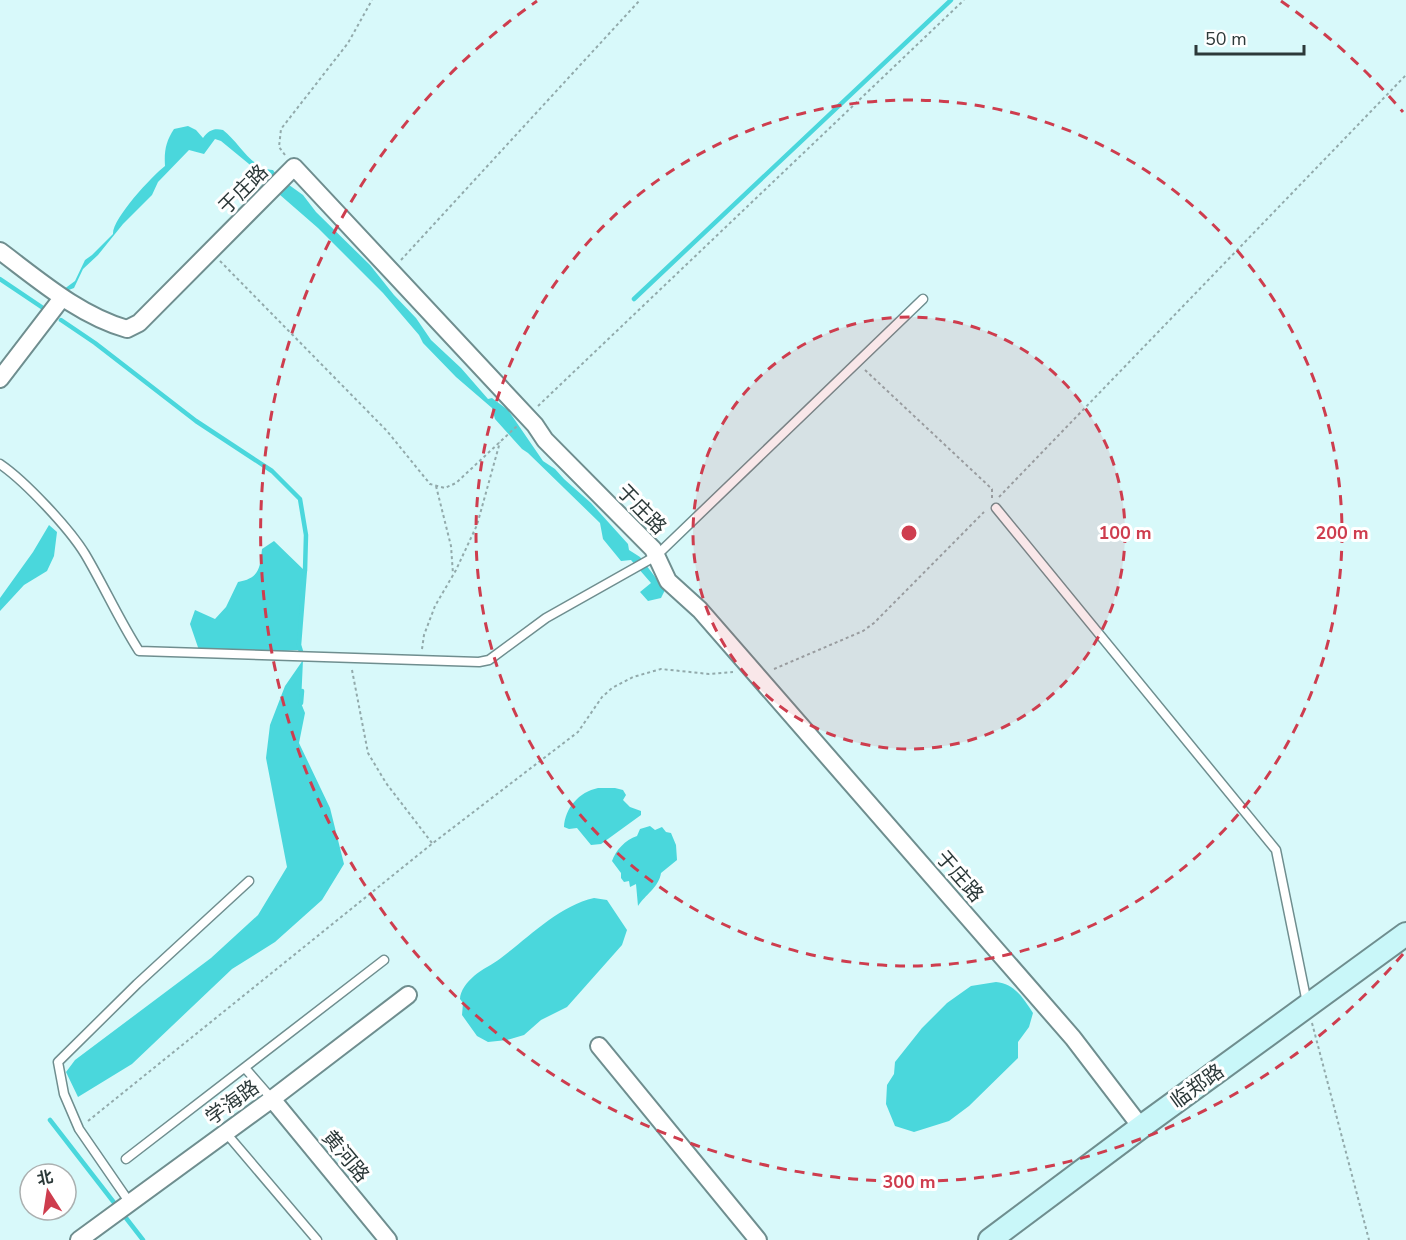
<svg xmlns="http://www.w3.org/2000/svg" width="1406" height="1240" font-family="'Nunito Sans','Noto Sans SC',sans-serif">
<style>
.water{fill:#4ad7dc}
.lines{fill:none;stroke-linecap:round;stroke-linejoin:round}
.stream{stroke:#4ad7dc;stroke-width:4.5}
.service-casing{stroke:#6f8e8f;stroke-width:11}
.minor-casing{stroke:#6f8e8f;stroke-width:20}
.secondary-casing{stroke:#6f8e8f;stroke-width:26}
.path{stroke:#92aaab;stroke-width:2;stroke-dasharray:3 3;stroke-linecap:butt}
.service{stroke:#fff;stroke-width:8}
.minor{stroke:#fff;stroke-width:16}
.secondary{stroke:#c9f7f9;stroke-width:22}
.ring{fill:none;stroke:#ce3d4e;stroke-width:3;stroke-dasharray:10 8}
.labels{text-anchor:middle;stroke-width:6;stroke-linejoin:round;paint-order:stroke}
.street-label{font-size:20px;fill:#2c3939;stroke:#fff}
.centre{fill:#ce3d4e;stroke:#fff;stroke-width:3}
.ring-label{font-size:18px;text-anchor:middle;font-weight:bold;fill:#ce3d4e;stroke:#fff;stroke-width:6;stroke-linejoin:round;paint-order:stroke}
</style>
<rect width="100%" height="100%" fill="#d8f9fa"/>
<path class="water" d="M188 126 196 130 203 138C209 130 214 128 223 130 240 143 251 169 273 170L278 177 303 195 316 212 370 265 394 295 416 318 431 340 461 368 488 399 492 398 508 410 543 461 555 469 564 479 591 503 628 544 629 550 640 557 665 590 661 598 648 601 640 592 651 583 631 560 621 561 603 539 600 523 528 453 522 449 495 419 492 408 456 377 423 343 419 335 383 293 318 228 264 181 249 164 221 141 215 139 204 154 189 150 158 182 152 195 123 224 98 255 83 269 74 288 66 291 46 310 43 308 52 298 75 281 85 260 92 255 113 234C112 219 152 176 165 166 164 151 166 141 174 129Z
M49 525 57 532 54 556 47 571 24 585 0 611V598L33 552Z
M274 541 305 571 299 645 300 650 201 656 190 624 195 610 215 619 226 607 238 582C259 578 260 569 262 549Z
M303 660 301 703 305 713 299 743 330 808 344 864 322 900 275 942 232 969 132 1064 78 1097 66 1072 75 1060 211 958 258 915 287 867 266 758 270 725 285 686Z
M598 788H615L623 790 626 795 623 800 630 807 641 811V815L601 844 591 845 577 828 569 829 564 827C565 808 579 792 598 788Z
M650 826 655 830 662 827 666 832 671 833 676 845 677 860 661 873C659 887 645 895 638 906L636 884 630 887 629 881 624 882 621 878V873L612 861C616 850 625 840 637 836L640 829Z
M594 898 607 900 627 930 622 945 567 1007 541 1020 524 1035 507 1040 488 1042 477 1036 462 1015 463 1003 460 999C460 991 467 982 474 976 482 969 492 965 501 958 529 937 559 906 594 898Z
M996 982C1015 984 1023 998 1033 1013L1029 1027 1018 1042V1058L969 1106 949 1121 914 1132 895 1126 886 1104 887 1085 894 1074 895 1062 922 1028 947 1003 971 986Z"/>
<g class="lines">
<path class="stream" d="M0 279 46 310
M634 299 951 0
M61 320 95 343 196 421 272 471 300 499 306 535 305 571
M302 655 299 645 305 569
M301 703 302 691
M50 1120 143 1240"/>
<g class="service-casing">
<path id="service" d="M0 464C25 481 69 528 85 554 104 586 119 620 139 651L479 662 489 660 546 618 656 556 923 299
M996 508 1276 850 1307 1003
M245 1068 272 1099
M226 1133 317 1240
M126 1159 384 960
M130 1203 79 1129 64 1094 58 1062 137 984 249 881"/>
</g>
<g class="minor-casing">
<path id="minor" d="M0 251C40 281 79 315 127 329L139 323 294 167 535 425 545 440 653 549 668 581 700 610 1073 1038 1141 1127
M0 379 62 298
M599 1046 758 1240
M272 1099 388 1240
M79 1240 272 1099 408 995"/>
</g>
<g class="secondary-casing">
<path id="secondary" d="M990 1240 1141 1127 1406 934"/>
</g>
<path class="path" d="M285 155 279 147 281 129 348 43 372 0
M401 260 640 0
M220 261 387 431 430 484 445 488 456 483 517 426
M865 370 992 489V498
M538 406 964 0
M436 486 451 546 453 574
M999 497 1406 75
M422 649 424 635 435 606 456 570 477 525 500 442
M774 669 863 631 874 623 984 512
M352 670 368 753 386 783 432 843
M1312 1023 1369 1240
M88 1121 433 843 578 732 602 697 612 688 633 677 661 669 709 674 733 672"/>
<use href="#service" class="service"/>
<use href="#minor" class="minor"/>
<use href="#secondary" class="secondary"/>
</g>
<circle cx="909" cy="533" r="216" fill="#ce3d4e" fill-opacity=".12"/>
<g class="ring">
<circle cx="909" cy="533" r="216"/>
<circle cx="909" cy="533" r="433"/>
<path d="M1403 954A649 649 0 1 1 537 1M1281 1A649 649 0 0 1 1403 112"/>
</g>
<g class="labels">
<g class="street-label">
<text transform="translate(243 189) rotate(-45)" y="7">于庄路</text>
<text transform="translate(642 509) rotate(46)" y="7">于庄路</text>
<text transform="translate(960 876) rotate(49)" y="7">于庄路</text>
<text transform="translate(1197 1086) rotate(-36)" y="7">临郑路</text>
<text transform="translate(232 1102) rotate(-36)" y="7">学海路</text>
<text transform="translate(346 1156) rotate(50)" y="7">黄河路</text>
</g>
</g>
<circle cx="909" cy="533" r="9" class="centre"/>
<g class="ring-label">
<text x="1125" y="539">100 m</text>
<text x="1342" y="539">200 m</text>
<text x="909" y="1188">300 m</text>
</g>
<g transform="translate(48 1192) rotate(348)"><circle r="28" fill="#ffffff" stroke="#abb0b0" stroke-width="1.5"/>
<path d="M0-4.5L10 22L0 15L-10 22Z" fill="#ce3d4e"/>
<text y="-9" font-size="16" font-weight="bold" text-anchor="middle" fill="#2c3939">北</text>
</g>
<path d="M1196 45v9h108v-9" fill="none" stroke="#2c3939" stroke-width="3"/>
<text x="1205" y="45" font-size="18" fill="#2c3939" stroke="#ffffff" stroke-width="4.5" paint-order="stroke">50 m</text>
</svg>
